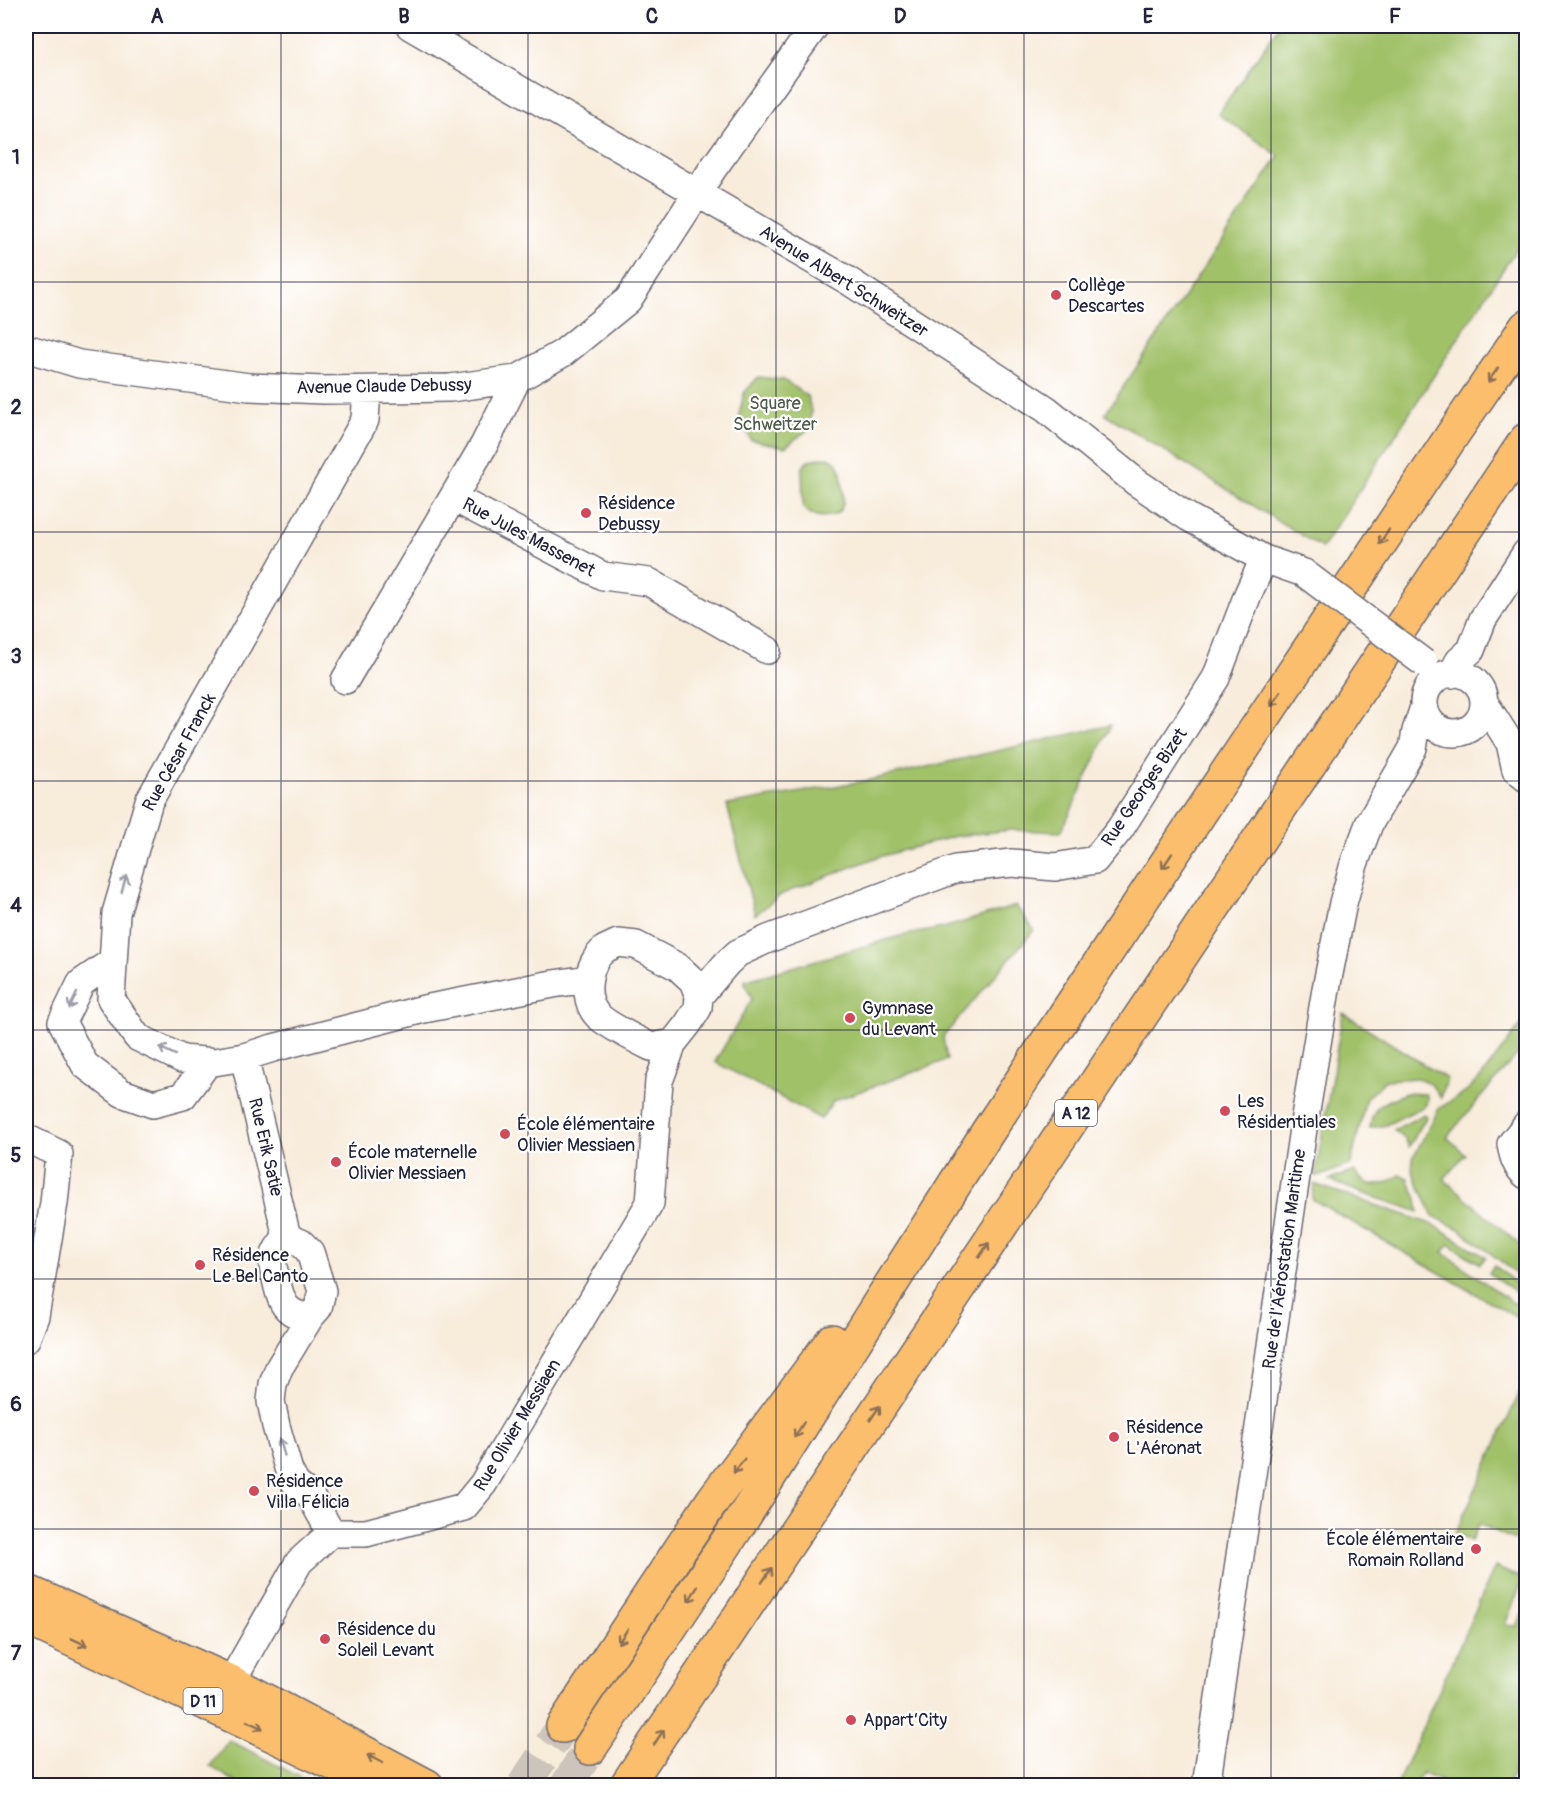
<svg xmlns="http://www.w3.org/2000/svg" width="1552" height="1811" font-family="Pangolin,sans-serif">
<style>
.green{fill:#a1c169;stroke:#627252;stroke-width:1.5}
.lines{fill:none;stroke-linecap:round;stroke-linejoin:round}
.highway-tunnel{stroke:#cdc4bb;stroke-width:33;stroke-dasharray:33 16;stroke-linecap:butt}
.minor-casing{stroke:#6d6973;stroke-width:30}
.major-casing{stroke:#6d6973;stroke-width:36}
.highway-casing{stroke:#6d6973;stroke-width:36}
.minor{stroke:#fff;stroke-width:27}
.major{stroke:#fabe6d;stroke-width:33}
.highway{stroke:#fabe6d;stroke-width:33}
.minor-bridge-casing{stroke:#6d6973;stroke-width:30;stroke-linecap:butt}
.minor-bridge{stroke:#fff;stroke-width:27}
.oneway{stroke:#8e7054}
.oneway2{stroke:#9c9ca7}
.grid{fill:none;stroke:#22223b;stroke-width:1.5;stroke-opacity:0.55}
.poi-dot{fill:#d1495b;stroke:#fff;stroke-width:2}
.labels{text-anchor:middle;stroke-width:4.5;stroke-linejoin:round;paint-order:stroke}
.shield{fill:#fff;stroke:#646476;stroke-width:1.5}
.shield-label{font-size:16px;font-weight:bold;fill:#22223b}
.street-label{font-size:18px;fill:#22223b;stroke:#fff}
.poi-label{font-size:18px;fill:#22223b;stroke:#fff;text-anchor:start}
.park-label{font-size:18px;fill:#4e5a4b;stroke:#fff}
.neatline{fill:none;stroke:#22223b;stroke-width:2}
.grid-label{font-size:20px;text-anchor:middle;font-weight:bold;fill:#22223b}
</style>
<rect width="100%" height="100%" fill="#fff"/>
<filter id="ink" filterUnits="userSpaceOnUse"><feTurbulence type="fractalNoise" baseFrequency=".0167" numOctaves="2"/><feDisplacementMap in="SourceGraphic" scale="12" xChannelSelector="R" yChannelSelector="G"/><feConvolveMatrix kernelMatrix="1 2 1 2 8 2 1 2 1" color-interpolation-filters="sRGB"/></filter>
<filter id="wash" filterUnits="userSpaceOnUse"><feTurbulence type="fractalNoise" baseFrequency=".008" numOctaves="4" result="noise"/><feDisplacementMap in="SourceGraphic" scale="24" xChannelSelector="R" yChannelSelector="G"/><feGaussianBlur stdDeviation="1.35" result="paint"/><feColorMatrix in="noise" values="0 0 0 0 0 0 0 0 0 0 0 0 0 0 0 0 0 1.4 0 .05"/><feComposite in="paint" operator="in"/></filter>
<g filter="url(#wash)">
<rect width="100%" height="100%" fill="#f8ecdb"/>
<path class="green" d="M1279 26H1352L1363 33 1368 26H1526V234L1322 548 1105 414 1279 156 1218 114Z
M758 377 784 380 808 397 811 411 810 428 785 447 751 440 739 415 744 393Z
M828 457C833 459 837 461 839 466 842 471 844 498 843 504 840 518 821 519 811 514 809 513 804 508 803 507L802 469 808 460Z
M1111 725 1061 832 1011 830 956 836 875 858 782 894 755 915 727 805 870 780Z
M1016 906 1034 930 943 1037 947 1060 833 1101 821 1119 715 1062 752 999 744 981 900 936 943 928Z
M1343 1013 1447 1079 1441 1098 1430 1083 1417 1078 1386 1080 1366 1098 1351 1164 1321 1176H1315Z
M1526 1013V1044L1447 1137 1465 1154 1444 1179 1526 1250V1281L1459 1229 1433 1216 1412 1170 1413 1158 1440 1107 1462 1095 1482 1076 1519 1027Z
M1406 1093 1426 1094 1428 1099 1425 1106 1386 1125 1370 1128C1372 1103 1385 1102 1406 1093Z
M1424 1114 1427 1116 1409 1147 1405 1139 1394 1130Z
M1355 1171C1368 1191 1382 1187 1400 1175L1408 1178 1417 1199 1419 1212 1359 1192 1329 1180Z
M1314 1184 1434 1225 1486 1257 1480 1264 1449 1244 1443 1252 1516 1305 1520 1295 1489 1273 1494 1265 1526 1292V1323L1312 1199Z
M1526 1379V1545L1479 1524 1471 1541 1455 1534Z
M1495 1567 1523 1579 1505 1625 1518 1627V1624L1526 1605V1743L1508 1785H1450L1421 1773 1416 1785H1399L1397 1784Z
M229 1740 315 1785H240L210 1766Z"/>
</g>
<g filter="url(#ink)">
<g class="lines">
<path class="highway-tunnel" d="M523 1786 563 1726
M566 1786 590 1748"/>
<g class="minor-casing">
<path id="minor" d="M410 26 847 280 1046 409 1136 482 1188 517 1264 559 1304 573
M26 348 79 364 249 387 323 390 450 388 517 379 563 353 628 300 712 170 815 26
M367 390 365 420 149 801 116 913 111 999 137 1037 182 1059 214 1062 244 1057 273 1048 424 1009 553 984 588 979
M454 498 603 576 649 582 767 650
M1424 703a30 30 0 1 1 60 0a30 30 0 1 1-60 0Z
M1452 674 1459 661 1471 650 1483 619 1526 553
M345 680 484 445 517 379
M1484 702 1510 743 1516 770 1526 778
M618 943 636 945 678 967 693 981 699 996 698 1008 688 1024 673 1043 651 1047C637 1040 609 1026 598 1016 581 999 587 963 605 949 609 947 614 945 618 943Z
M113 961 81 983 62 1022 85 1065 122 1093 153 1104 183 1096 209 1061
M699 996 727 963 738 953 768 939 956 869 1012 863 1055 867 1095 860 1120 829 1216 678 1248 594 1264 559
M244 1057 287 1237
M1526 1125 1511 1144C1513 1156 1516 1167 1526 1175
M26 1138 59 1154 54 1203 35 1316 26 1339
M287 1237 301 1243 310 1252 322 1291 318 1308 310 1317C284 1315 281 1301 276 1279 275 1274 272 1267 273 1261 275 1251 280 1244 287 1237Z
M310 1317 279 1368 273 1384 271 1401 276 1426 289 1471 296 1484 310 1495 331 1533
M231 1682 299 1562 331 1533H366L464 1507 483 1484 650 1203 659 1081 673 1043
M1206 1786 1303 1129 1326 989 1343 903 1354 864 1369 824 1413 748 1416 731 1424 707"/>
</g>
<g class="major-casing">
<path id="major" d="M26 1591 231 1682 427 1786
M26 1618 368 1780"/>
</g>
<g class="highway-casing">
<path id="highway" d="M563 1726 713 1500 832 1341
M590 1748 743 1518 987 1133 1063 1018 1455 431 1526 327
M626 1786 1526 440"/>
</g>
<use href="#minor" class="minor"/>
<use href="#major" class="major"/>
<use href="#highway" class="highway"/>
<g class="minor-bridge-casing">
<path id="minor-bridge" d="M1304 573 1424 663"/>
</g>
<use href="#minor-bridge" class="minor-bridge"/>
</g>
<defs><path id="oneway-shaft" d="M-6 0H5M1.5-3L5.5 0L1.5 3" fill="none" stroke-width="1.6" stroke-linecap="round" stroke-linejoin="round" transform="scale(1.5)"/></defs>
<g class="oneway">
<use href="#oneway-shaft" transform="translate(1493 375) rotate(125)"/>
<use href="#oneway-shaft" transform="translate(1384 537) rotate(124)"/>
<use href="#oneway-shaft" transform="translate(1276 699) rotate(124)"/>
<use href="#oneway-shaft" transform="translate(1167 861) rotate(124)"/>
<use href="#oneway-shaft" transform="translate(984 1250) rotate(-56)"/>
<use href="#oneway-shaft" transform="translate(875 1413) rotate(-56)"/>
<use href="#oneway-shaft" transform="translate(799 1430) rotate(122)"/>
<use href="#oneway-shaft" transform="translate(739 1466) rotate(127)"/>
<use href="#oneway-shaft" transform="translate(767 1575) rotate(-56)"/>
<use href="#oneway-shaft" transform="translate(693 1594) rotate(123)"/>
<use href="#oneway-shaft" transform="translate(623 1636) rotate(124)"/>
<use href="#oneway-shaft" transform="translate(79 1642) rotate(25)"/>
<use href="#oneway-shaft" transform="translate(255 1725) rotate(25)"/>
<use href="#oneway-shaft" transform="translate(659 1737) rotate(-56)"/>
<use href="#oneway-shaft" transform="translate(375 1759) rotate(-153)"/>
</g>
<g class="oneway2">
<use href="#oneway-shaft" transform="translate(124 884) rotate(-74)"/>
<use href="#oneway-shaft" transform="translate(73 1001) rotate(116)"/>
<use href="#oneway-shaft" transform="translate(167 1051) rotate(-154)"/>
<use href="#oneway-shaft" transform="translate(282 1447) rotate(-106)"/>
</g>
</g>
<path class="grid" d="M281 26V1786M528 26V1786M776 26V1786M1024 26V1786M1271 26V1786M26 282H1526M26 532H1526M26 781H1526M26 1030H1526M26 1279H1526M26 1529H1526"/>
<g class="poi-dot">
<circle cx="1056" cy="295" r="6"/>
<circle cx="586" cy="513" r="6"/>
<circle cx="850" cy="1018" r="6"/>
<circle cx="1225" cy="1111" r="6"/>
<circle cx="505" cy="1134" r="6"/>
<circle cx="336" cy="1162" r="6"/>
<circle cx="200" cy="1265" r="6"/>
<circle cx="1114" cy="1437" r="6"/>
<circle cx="254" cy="1491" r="6"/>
<circle cx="1476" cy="1549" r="6"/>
<circle cx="325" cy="1639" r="6"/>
<circle cx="851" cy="1720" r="6"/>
</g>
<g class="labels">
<g class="shield">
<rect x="1055" y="1100" width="42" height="26" rx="4.5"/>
<rect x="183.5" y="1688" width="39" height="26" rx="4.5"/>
</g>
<g class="shield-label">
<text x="1076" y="1119">A 12</text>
<text x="203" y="1707">D 11</text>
</g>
<g class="street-label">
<text transform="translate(844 281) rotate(32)" y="6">Avenue Albert Schweitzer</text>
<text transform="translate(384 386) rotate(-1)" y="6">Avenue Claude Debussy</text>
<text transform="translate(529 537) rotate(28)" y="6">Rue Jules Massenet</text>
<text transform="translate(179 752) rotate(-61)" y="6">Rue César Franck</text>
<text transform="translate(1144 787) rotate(-56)" y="6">Rue Georges Bizet</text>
<text transform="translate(266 1147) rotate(77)" y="6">Rue Erik Satie</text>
<text transform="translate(1284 1259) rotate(-82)" y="6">Rue de l'Aérostation Maritime</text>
<text transform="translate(517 1425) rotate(-59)" y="6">Rue Olivier Messiaen</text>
</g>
<g class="poi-label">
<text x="1068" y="291">Collège<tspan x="1068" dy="21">Descartes</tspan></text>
<text x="598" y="509">Résidence<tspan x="598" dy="21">Debussy</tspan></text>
<text x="862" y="1014">Gymnase<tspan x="862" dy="21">du Levant</tspan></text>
<text x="1237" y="1107">Les<tspan x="1237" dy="21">Résidentiales</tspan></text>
<text x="517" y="1130">École élémentaire<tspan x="517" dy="21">Olivier Messiaen</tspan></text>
<text x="348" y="1158">École maternelle<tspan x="348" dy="21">Olivier Messiaen</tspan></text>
<text x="212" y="1261">Résidence<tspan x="212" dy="21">Le Bel Canto</tspan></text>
<text x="1126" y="1433">Résidence<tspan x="1126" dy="21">L'Aéronat</tspan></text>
<text x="266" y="1487">Résidence<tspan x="266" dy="21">Villa Félicia</tspan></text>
<text x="1464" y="1545" text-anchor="end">École élémentaire<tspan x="1464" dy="21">Romain Rolland</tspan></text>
<text x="337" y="1635">Résidence du<tspan x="337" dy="21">Soleil Levant</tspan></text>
<text x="863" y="1726">Appart’City</text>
</g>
<g class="park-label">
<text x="775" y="409">Square<tspan x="775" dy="21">Schweitzer</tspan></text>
</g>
</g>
<rect width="1552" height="1811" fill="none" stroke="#fff" stroke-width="66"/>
<rect x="33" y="33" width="1486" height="1745" class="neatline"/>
<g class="grid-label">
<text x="157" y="23">A</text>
<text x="404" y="23">B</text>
<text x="652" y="23">C</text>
<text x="900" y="23">D</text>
<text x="1148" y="23">E</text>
<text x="1395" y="23">F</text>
<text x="16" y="164">1</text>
<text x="16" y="414">2</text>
<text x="16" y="663">3</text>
<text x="16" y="912">4</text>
<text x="16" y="1162">5</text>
<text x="16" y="1411">6</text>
<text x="16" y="1660">7</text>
</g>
</svg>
